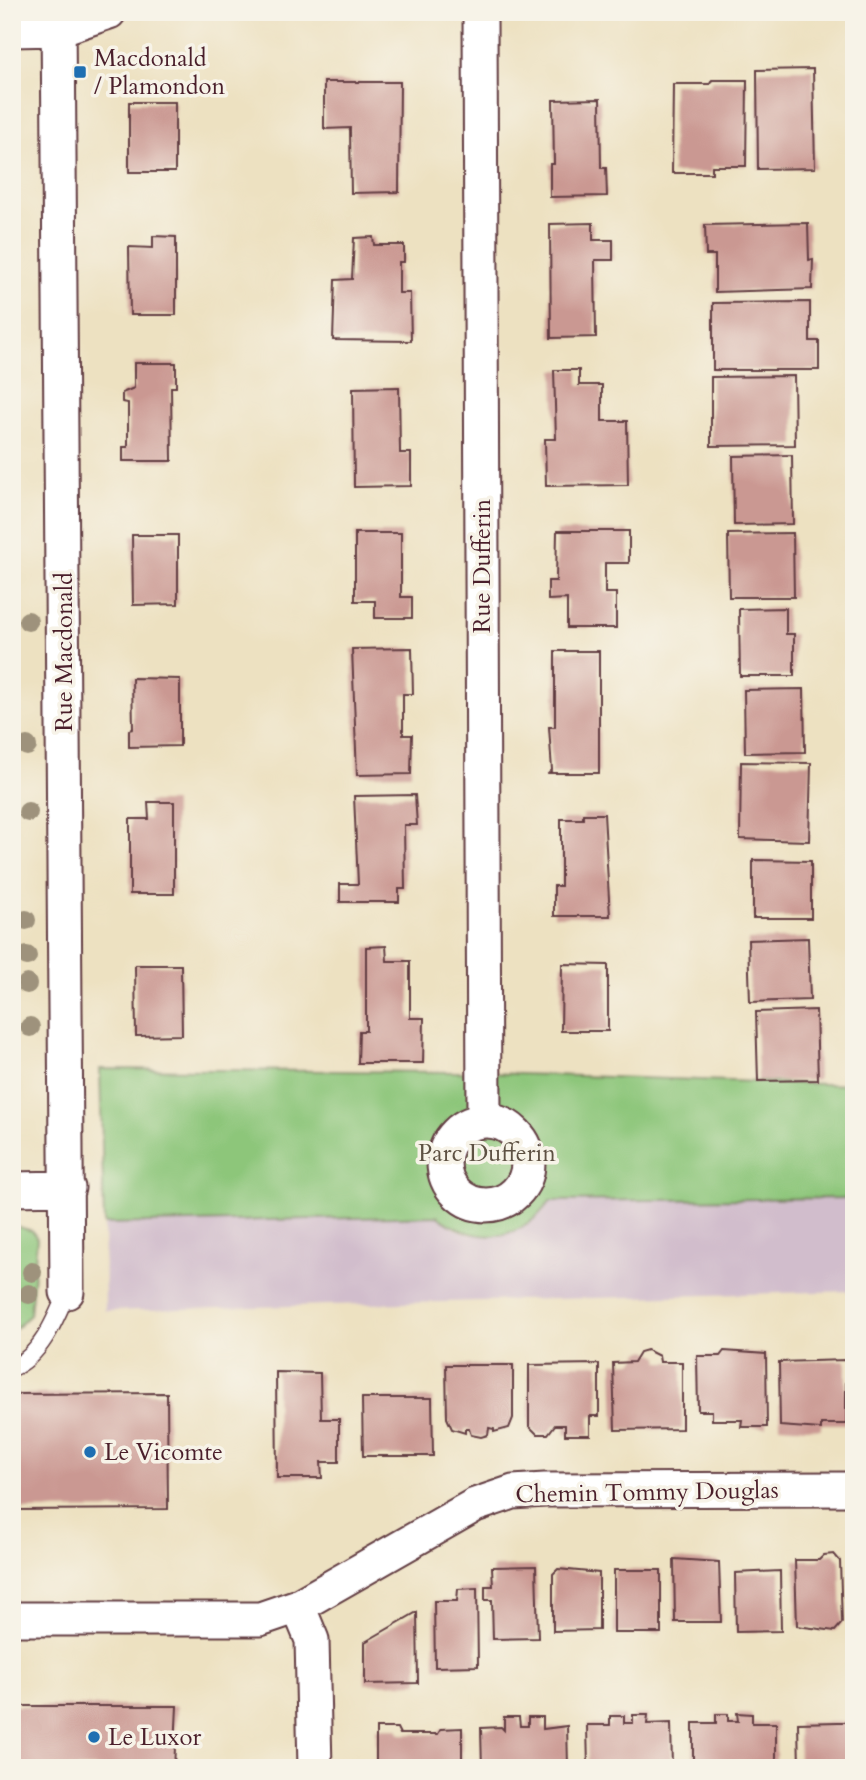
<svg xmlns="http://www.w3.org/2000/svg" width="866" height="1780" font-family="Cardo,serif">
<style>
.industrial{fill:#d1bdcc}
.green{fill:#8dc67a;stroke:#6c7252;stroke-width:2}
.building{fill:#ca9892}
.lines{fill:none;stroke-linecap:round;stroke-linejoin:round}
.lane-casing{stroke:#623c42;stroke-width:19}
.street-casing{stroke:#623c42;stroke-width:37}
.lane{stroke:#fff;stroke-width:16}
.street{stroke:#fff;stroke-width:33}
.tree{fill:#9e927c}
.poi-dot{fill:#1f6fb2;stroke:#f7f3e8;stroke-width:2.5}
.labels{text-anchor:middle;stroke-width:7;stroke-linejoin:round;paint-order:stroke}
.poi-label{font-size:24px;fill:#4a1f2b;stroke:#f7f3e8;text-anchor:start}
.street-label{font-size:24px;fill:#4a1f2b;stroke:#f7f3e8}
.park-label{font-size:24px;fill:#5e5143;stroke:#f7f3e8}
</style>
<rect width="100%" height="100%" fill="#f7f3e8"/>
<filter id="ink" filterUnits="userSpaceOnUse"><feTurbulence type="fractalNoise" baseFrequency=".0143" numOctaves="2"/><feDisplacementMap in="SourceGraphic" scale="14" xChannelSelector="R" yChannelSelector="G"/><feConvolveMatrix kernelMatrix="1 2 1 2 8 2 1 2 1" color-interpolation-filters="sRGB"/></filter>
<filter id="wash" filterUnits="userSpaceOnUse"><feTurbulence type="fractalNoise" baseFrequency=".00686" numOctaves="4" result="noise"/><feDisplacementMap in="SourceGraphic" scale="28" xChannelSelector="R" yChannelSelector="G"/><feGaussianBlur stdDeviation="1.57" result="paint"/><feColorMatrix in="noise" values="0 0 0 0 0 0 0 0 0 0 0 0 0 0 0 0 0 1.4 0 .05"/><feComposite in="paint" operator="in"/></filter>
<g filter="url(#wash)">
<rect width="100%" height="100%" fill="#ede1c1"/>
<path class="industrial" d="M854 1198V1291L105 1311 104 1224 437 1216 455 1229 472 1235 542 1213 550 1201Z"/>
<path class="green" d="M100 1069 456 1072 854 1085V1198L550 1201C521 1242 477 1246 437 1216L104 1224Z
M12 1225 33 1231 37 1239 30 1315 12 1332Z"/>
<g id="blocks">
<path class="building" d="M813 69 815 168 758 169 757 70Z
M712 80H747L746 166H712V173H672L673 84H710Z
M324 82H400L399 192 351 193 350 128 324 129Z
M600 99 601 168H606L607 196 550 197V164H554L553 100Z
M129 102H175V172H129Z
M593 223V240H613V260H595L596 337 551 338 550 224Z
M808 223 809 260 813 259 812 289 715 292V255H706L705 225Z
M153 236 176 237V315H130L129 247 153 248Z
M373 237 374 245H404V262H399V293H410L411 341 333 340 335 280 352 279 354 238Z
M810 302V341H819V370H713V303Z
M134 363H176V387H171L172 461H123V447H128V403L122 402V393L134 388Z
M554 370H579V385H602V421H627L628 485 546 486 545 439H556Z
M794 376 795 445 711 446V377Z
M399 387 400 453H411V486L354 487 353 388Z
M792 455 793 524 734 525 733 456Z
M557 531H629V563H605V593H616V628H567V599L548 600V581H556Z
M355 533H401V597H412V618H375V601H355Z
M793 533 794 597H729L728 534Z
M132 535H178V604L133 605Z
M786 608V634H794V676H740L739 609Z
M412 648 413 694H403V735H412L411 774 357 775 352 649Z
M555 651H599V773H549L552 770 549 727H555Z
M132 678 180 679V746L129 747V730L133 729Z
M804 689 805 752 745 753 744 690Z
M741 762 811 763 809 841 740 839Z
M415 795 417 825H404L405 889H399V902H340V884H358L354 796Z
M148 802H174V894H130V819H149Z
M583 814H604L610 916H554V886H561V819H583Z
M753 860 811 861V918H753Z
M808 938 810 1000 750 1002 748 940Z
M386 946 387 961H410V1018H424L423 1063H358L359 1031H366V947Z
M562 964 608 965V1031H561Z
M135 965H181L182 1035 136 1036Z
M816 1010 818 1080 758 1081 756 1012Z
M647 1350 659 1356 660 1362H682V1429L615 1430 613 1363 634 1362 640 1352Z
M724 1351 766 1354 767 1427H741L742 1420H712V1411H698L697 1356H720Z
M846 1360V1424H821V1429L780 1426 779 1362Z
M599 1364V1416H590V1435H565V1425H555L548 1434H537L529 1426V1365Z
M446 1365H513V1418L509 1428 494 1432V1429L489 1428 488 1435 481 1437 471 1435 469 1429H465V1433L452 1429 447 1418Z
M276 1372 320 1373 321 1419H339V1462H321L322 1478H277Z
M167 1393 168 1509 12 1510V1394Z
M362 1398H432L433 1456H363Z
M834 1554 840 1561 842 1623 835 1631 797 1626 795 1560H819L824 1555Z
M674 1559 719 1562 721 1622H675Z
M536 1566 538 1638 493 1639 492 1600H485V1586H493L492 1567Z
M558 1569 599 1573V1630L553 1631V1574Z
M614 1570H661V1633H614Z
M780 1571 781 1631 736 1632 735 1573Z
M477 1588 478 1666 435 1667 434 1601H457L458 1589Z
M417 1612 418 1683 365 1684V1642Z
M12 1706H177L174 1768H12Z
M737 1713 752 1714V1723H776V1768H693V1723H716V1714H728V1721H738Z
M633 1715H648L647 1724 671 1723 672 1768H588L587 1725H610V1716H624V1723H633Z
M504 1717H519L520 1726H528V1717H543V1729L567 1726 568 1768H482L481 1728 501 1727 504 1730Z
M838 1722H854V1768H799L798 1723Z
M376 1728H397L400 1734H438L441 1729 462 1728V1768H376Z"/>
</g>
</g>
<g filter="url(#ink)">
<use href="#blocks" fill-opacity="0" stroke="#623c42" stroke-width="2"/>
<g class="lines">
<g class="lane-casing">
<path id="lane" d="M12 1368C41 1356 56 1318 67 1292"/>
</g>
<g class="street-casing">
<path id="street" d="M58 12 67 1292
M480 12 484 1120
M12 30 59 29 109 12
M444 1163a42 42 0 1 1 84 0a42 42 0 1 1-84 0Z
M12 1189 68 1188
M12 1619H260L298 1606
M315 1768 312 1640 298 1606 475 1505 513 1492 545 1490 854 1489"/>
</g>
<use href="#lane" class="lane"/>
<use href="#street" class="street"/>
</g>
<g class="tree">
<circle cx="28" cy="621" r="10"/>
<circle cx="27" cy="746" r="10"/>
<circle cx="28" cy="812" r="10"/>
<circle cx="26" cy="920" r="10"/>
<circle cx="27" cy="956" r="10"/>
<circle cx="27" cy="984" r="10"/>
<circle cx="30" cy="1027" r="10"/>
<circle cx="32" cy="1272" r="10"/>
<circle cx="29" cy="1294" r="10"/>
</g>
</g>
<g class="poi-dot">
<rect x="73" y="65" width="14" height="14" rx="3.5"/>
<circle cx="90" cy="1452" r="7"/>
<circle cx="94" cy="1737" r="7"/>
</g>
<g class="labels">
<g class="poi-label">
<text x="94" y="66">Macdonald<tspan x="94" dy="28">/ Plamondon</tspan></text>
<text x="104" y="1460">Le Vicomte</text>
<text x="108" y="1745">Le Luxor</text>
</g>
<g class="street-label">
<text transform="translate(482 566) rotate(-90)" y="8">Rue Dufferin</text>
<text transform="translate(64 652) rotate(-90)" y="8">Rue Macdonald</text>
<text transform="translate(647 1492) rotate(-1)" y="8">Chemin Tommy Douglas</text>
</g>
<g class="park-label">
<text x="487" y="1161">Parc Dufferin</text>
</g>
</g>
<rect width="866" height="1780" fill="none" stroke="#f7f3e8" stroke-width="42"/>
</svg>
